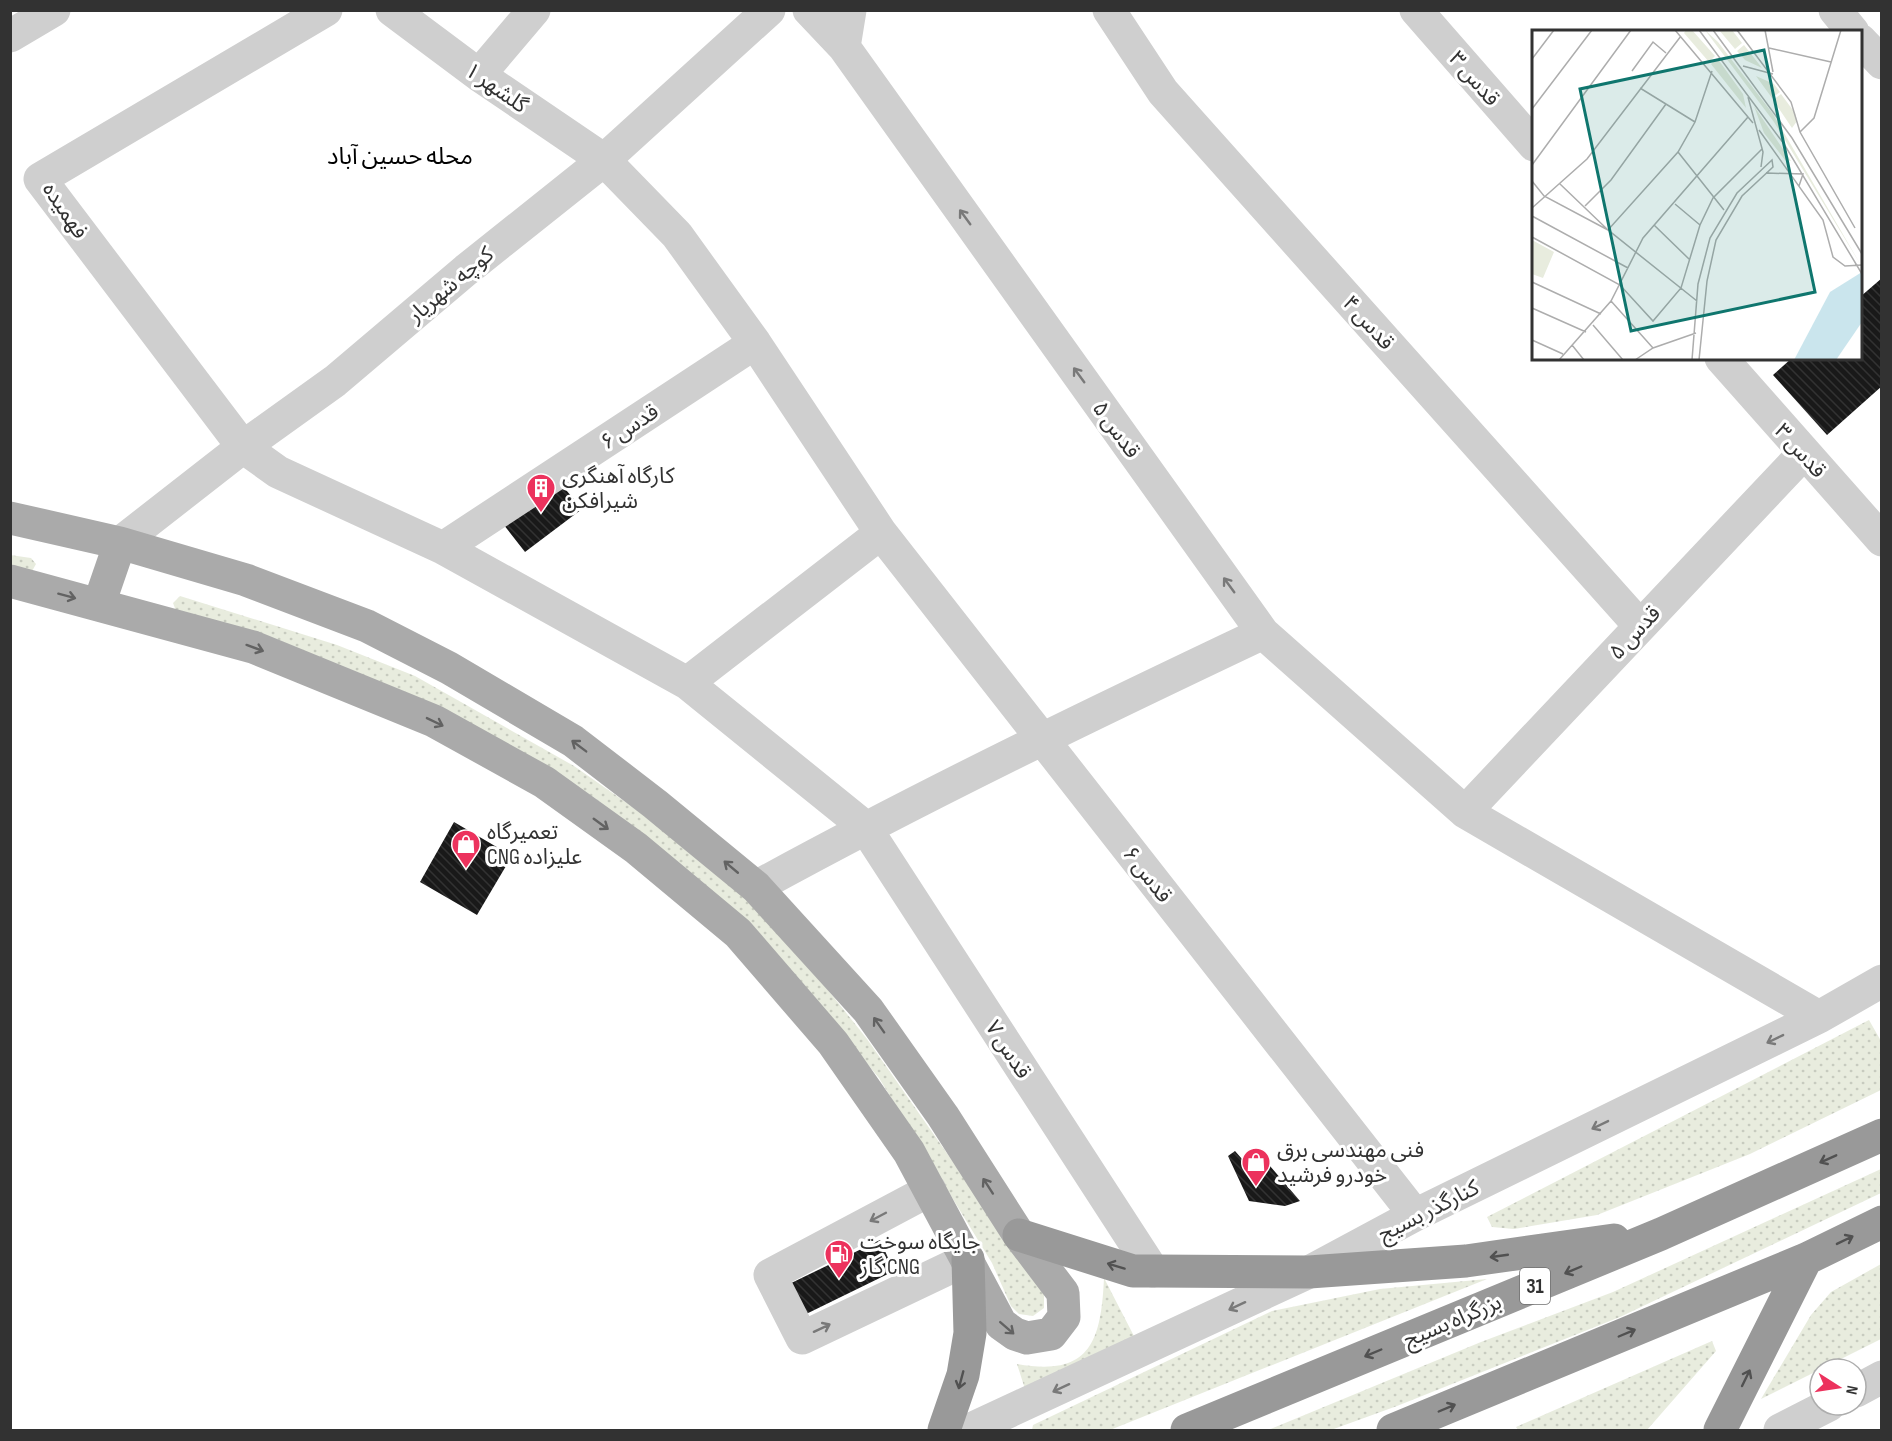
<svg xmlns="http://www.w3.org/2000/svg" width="1892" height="1441" font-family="'Sofia Sans Condensed','Noto Sans Arabic',sans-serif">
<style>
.green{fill:url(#green-dots)}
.building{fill:url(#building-back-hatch)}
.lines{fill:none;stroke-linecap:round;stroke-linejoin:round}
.minor{stroke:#cfcfcf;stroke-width:33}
.major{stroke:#aaa;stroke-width:33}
.highway{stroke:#999;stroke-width:33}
.oneway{stroke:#797979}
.oneway2{stroke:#626262}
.oneway3{stroke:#515151}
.labels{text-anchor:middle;stroke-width:6;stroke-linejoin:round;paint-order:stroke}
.shield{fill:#fff;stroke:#707070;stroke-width:1.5}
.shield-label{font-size:21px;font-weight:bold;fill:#323232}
.street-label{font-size:22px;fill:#323232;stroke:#fff}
.poi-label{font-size:22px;fill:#323232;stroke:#fff;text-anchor:start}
.neighbourhood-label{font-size:24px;fill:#000;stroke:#fff}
.inset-road{fill:none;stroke:#adadad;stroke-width:1.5}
.view{fill:#0f766e;fill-opacity:0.15;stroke:#0f766e;stroke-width:3}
.inset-edge{fill:none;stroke:#323232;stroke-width:3}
</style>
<defs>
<pattern id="green-dots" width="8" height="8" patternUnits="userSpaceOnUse" patternTransform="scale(1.5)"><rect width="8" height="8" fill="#e8ecde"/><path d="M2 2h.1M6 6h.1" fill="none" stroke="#c7cbbf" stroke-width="1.8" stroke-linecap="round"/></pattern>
<pattern id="building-back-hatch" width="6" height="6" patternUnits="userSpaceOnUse" patternTransform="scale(1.5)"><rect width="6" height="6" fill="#191919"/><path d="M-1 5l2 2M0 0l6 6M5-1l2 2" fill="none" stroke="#323232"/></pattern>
</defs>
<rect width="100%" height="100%" fill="#fff"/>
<path class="green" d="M10 555 31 558 36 564 31 573 11 570Z
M180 596 337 645 415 676 574 766 681 841 757 909 804 960 867 1039 1035 1279 1044 1294V1308L1033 1316 1019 1314 1011 1306 992 1263 879 1078 797 980 685 871 596 799 524 754 176 611 173 603Z
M1869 1020 1881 1041V1090L1750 1154 1597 1215 1514 1229 1492 1227 1487 1217Z
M1881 1169V1193L1620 1317 1397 1406 1331 1430H1268L1481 1342 1613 1292Z
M1881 1264V1339L1761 1399 1811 1315 1831 1292Z
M1104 1278 1135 1338 1025 1389 1017 1364C1090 1377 1101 1342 1104 1278Z
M1487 1279 1110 1430H1032L1033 1425 1272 1311 1380 1289Z
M1712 1341 1716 1351 1647 1430H1518L1516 1427Z"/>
<path class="building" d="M1882 278V386L1827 435 1773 375 1792 358H1860V297Z
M556 478 582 509 525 552 500 520Z
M454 822 512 856 477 915 420 882Z
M1235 1151 1257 1176 1270 1166 1300 1201 1285 1206 1249 1201 1228 1156Z
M880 1240 894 1271 798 1318 783 1287Z"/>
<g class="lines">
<path class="minor" d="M326 10 40 179 243 447 278 472 443 548 687 683 865 827 1153 1271
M392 10 479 75 604 160 677 235 755 343 881 533 1415 1215
M809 10 844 47 1263 633 1465 812 1819 1017
M1109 10 1163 92 1640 626
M1416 10 1534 145
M1835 10 1853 32
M10 36 54 10
M1860 40 1882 63
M844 47 850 10
M479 75 534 10
M1721 358 1882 540
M120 543 243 447 335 381 466 270 604 160 769 10
M443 548 755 343
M687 683 881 533
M1465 812 1804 453
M756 887C922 796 1092 714 1263 633
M930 1190 770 1275 802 1338 968 1259
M1856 1391 1882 1377
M969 1430 1309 1272 1415 1215 1819 1017 1882 981
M1780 1430 1829 1405"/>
<path class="major" d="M10 518 120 543 246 580 367 626 449 668 573 741 655 804 756 887 868 1010 943 1116 1019 1235 1063 1293 1064 1317 1051 1334 1027 1338 1015 1334 1001 1324 909 1152 833 1043 738 933 636 848 544 782 434 721 253 647 10 581
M99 604 120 543"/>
<path class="highway" d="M1019 1235 1133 1271H1153L1309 1272 1466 1261 1614 1240
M944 1430 963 1375 970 1333 968 1259
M1187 1430 1661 1234 1882 1135
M1393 1430 1806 1259 1882 1222
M1720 1430 1806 1259"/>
</g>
<defs><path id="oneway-shaft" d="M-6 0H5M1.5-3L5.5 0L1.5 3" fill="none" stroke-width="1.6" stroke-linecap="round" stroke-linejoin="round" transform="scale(1.5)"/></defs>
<g class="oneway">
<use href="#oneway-shaft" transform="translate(965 217) rotate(-126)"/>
<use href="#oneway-shaft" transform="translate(1079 375) rotate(-126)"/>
<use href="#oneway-shaft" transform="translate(1229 585) rotate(-126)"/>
<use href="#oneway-shaft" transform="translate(1775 1039) rotate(154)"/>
<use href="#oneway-shaft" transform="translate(1600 1125) rotate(154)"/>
<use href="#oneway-shaft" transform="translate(878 1217) rotate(152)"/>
<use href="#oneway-shaft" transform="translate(1237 1306) rotate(155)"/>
<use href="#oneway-shaft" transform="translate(822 1328) rotate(-25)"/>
<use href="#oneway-shaft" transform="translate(1061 1388) rotate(155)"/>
</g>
<g class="oneway2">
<use href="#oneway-shaft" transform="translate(67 596) rotate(15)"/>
<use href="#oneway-shaft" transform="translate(255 648) rotate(20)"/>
<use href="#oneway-shaft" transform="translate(435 722) rotate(26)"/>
<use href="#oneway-shaft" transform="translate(579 746) rotate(-143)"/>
<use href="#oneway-shaft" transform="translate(601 824) rotate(36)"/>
<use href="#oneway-shaft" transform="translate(731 867) rotate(-140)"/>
<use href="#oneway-shaft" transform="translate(879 1025) rotate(-125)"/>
<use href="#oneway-shaft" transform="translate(988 1186) rotate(-123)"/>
<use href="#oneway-shaft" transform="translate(1007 1328) rotate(41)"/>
</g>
<g class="oneway3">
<use href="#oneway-shaft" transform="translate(1828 1159) rotate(156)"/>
<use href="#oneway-shaft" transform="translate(1845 1240) rotate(-26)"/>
<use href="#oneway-shaft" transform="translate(1499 1256) rotate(172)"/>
<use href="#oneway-shaft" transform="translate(1116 1266) rotate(-163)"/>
<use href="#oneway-shaft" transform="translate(1573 1270) rotate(157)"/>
<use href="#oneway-shaft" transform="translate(1627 1333) rotate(-23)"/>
<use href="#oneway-shaft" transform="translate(1373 1353) rotate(157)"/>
<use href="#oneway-shaft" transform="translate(1746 1378) rotate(-64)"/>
<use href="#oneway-shaft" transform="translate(961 1380) rotate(105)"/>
<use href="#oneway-shaft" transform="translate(1447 1408) rotate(-23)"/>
</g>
<defs>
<g id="building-pin" transform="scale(1.5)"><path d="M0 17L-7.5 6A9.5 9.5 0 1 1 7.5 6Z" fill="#ec325d" stroke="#fff"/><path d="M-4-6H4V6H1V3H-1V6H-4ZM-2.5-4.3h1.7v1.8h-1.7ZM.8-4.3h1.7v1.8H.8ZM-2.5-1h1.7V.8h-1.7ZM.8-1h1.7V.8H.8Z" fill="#fff"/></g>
<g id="shop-pin" transform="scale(1.5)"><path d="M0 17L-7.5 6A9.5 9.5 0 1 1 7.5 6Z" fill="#ec325d" stroke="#fff"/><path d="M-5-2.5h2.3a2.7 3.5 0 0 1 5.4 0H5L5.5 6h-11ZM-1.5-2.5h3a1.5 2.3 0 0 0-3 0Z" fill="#fff"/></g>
<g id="fuel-pin" transform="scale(1.5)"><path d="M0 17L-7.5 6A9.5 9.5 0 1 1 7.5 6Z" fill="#ec325d" stroke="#fff"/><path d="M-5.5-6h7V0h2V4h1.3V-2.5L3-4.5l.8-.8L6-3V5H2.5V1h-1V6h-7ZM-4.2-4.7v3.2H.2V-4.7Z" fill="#fff"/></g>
</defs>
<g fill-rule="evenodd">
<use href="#building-pin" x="541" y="488"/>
<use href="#shop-pin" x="466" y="844"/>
<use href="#shop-pin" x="1256" y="1162"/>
<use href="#fuel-pin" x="839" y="1254"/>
</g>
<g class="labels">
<rect class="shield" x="1520" y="1268" width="30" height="36" rx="4.5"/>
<g class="shield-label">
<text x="1535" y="1293">31</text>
</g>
<g class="street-label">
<text transform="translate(1475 78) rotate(49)" y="8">قدس ۳</text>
<text transform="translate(497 87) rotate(35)" y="8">گلشهر ۱</text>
<text transform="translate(66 210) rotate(56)" y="8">فهمیده</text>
<text transform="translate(450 284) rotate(-40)" y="8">کوچه شهریار</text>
<text transform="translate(1369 322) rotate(48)" y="8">قدس ۴</text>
<text transform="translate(629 426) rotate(-33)" y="8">قدس ۶</text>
<text transform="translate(1117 429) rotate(54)" y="8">قدس ۵</text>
<text transform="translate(1801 450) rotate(48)" y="8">قدس ۳</text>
<text transform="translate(1634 632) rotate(-47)" y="8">قدس ۵</text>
<text transform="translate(1148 874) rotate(52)" y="8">قدس ۶</text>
<text transform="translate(1009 1049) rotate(57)" y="8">قدس ۷</text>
<text transform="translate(1428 1210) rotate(-27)" y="8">کنارگذر بسیج</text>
<text transform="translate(1452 1320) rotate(-23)" y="8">بزرگراه بسیج</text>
</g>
<g class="poi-label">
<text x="562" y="483">کارگاه آهنگری<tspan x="562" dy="25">شیرافکن</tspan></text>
<text x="487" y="839">تعمیرگاه<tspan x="487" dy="25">CNG علیزاده</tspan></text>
<text x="1277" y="1157">فنی مهندسی برق<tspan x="1277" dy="25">خودرو فرشید</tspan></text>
<text x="860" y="1249">جایگاه سوخت<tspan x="860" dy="25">گاز CNG</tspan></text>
</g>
<g class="neighbourhood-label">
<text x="400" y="164">محله حسین آباد</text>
</g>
</g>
<g transform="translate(1532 30)">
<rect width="330" height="330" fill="#fff"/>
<path d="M154 0H160L183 26 177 32 152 3ZM173 0 186 12 241 84 330 237 242 92ZM187 0H200L210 13 203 19ZM212 15 230 38 213 30 205 21ZM185 28 211 64 214 78 179 34ZM224 46 242 54 248 62 240 68ZM249 64 263 83 265 91 260 98 241 70ZM222 76 259 131 253 130 232 103ZM0 210 22 222 11 248 0 244Z" fill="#e8ecde"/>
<path d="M330 242V292L304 330H262L298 262Z" fill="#cae5ed"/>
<path class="inset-road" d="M143 0 221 93M167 0 252 114 330 244M181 0 260 108 330 224M205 0 259 72 268 102 323 198M233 0 241 42M237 18 299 32M0 29 22 0M211 36 241 44M100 41 121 12 134 23M108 58 163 92M216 67 231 122 229 137M0 79 60 0M227 100 291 190 301 227 313 236 330 235M268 102 282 88 309 0M146 122 192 180M0 135 99 0M234 143 271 144 267 156M0 151 12 166 76 200 165 271M28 154 76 200 146 122 163 92 180 41M143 174 168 195M53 176 79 150 134 74M0 178 55 129 149 6M0 186 96 238M122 195 157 229M0 207 88 255 121 291 149 258 168 195 181 168 230 119M0 252 69 284M79 271 121 318M0 278 54 302M61 295 91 330M0 310 31 324M40 315 52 330M27 330 79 271 111 208 216 87M103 330 121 318 164 303M160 330 166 254 178 208 205 163 240 130 241 137 210 166 184 210 175 251 167 330"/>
<path class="view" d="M232 20 283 262 99 301 48 59Z"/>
<rect width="330" height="330" class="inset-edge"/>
</g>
<rect width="1892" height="1441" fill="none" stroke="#323232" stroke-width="24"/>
<g transform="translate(1838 1387) rotate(102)"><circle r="28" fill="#ffffff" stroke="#adadad" stroke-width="1.5"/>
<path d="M0-4.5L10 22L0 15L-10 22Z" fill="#ec325d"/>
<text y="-9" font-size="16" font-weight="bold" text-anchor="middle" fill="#323232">N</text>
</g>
</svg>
